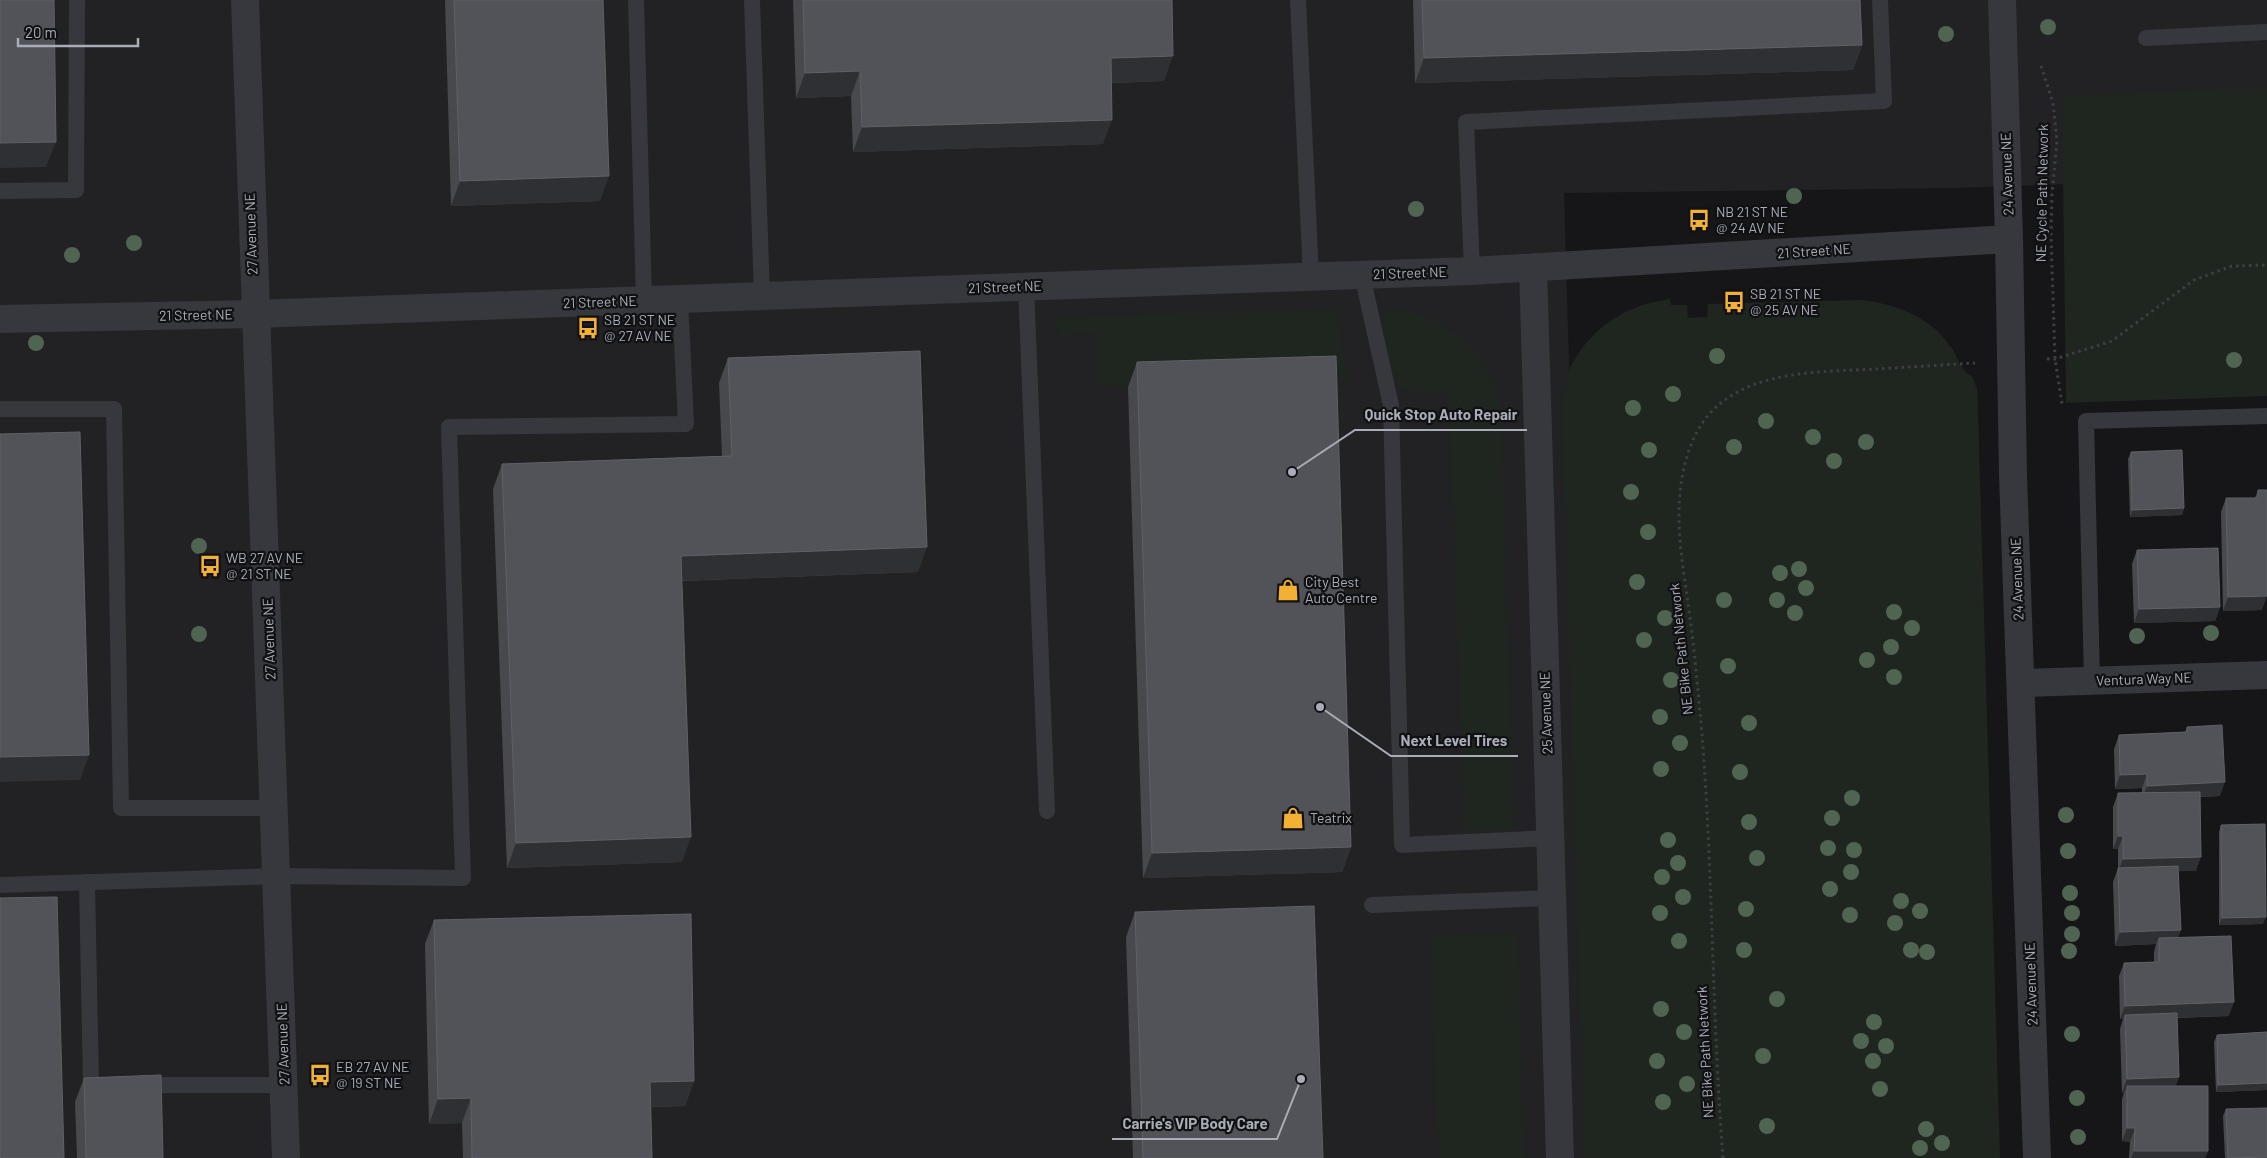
<svg xmlns="http://www.w3.org/2000/svg" width="2267" height="1158" font-family="Barlow,sans-serif">
<style>
.built{fill:#222225}
.green{fill:#1e261f}
.lines{fill:none;stroke-linecap:round;stroke-linejoin:round}
.path{stroke:#3d3f44;stroke-width:3;stroke-dasharray:2.5 4;stroke-linecap:butt}
.service{stroke:#37383d;stroke-width:16}
.minor{stroke:#37383d;stroke-width:28}
.tertiary{stroke:#37383d;stroke-width:28}
.tree{fill:#506452}
.wall{fill:#47494d}
.shaded-wall{fill:#2f3033}
.building{fill:#525359;stroke:#5f6168}
.labels{text-anchor:middle;stroke-width:4.5;stroke-linejoin:round;paint-order:stroke}
.street-label{font-size:14px;fill:#a8adb8;stroke:#111113}
.poi-label{font-size:14px;fill:#a8adb8;stroke:#111113;text-anchor:start}
.leader{fill:none;stroke:#a8adb8;stroke-width:2}
.callout-dot{fill:#a8adb8;stroke:#111113;stroke-width:2}
.callout-label{font-size:15px;text-anchor:middle;font-weight:bold;fill:#a8adb8;stroke:#111113;stroke-width:4.5;stroke-linejoin:round;paint-order:stroke}
</style>
<rect width="100%" height="100%" fill="#161618"/>
<path class="built" d="M0 0H2267V177L1954 188 1564 193 1592 1158H0Z"/>
<path class="green" d="M2267 88V396L2066 403 2062 96Z
M1670 299 1671 305H1687L1688 318 1707 317 1708 304 1860 300C1896 304 1928 315 1950 346 1959 357 1959 370 1972 376L1977 389 1978 411 2000 1158H1585L1562 404C1565 391 1566 377 1571 366 1591 327 1628 304 1670 299Z
M1336 309 1346 371 1350 380 1098 386 1097 334 1078 332 1061 336 1053 318Z
M1384 309C1425 308 1469 335 1488 372 1495 385 1497 398 1501 412L1513 830H1465L1449 393C1435 392 1420 394 1406 389 1382 380 1383 330 1384 309Z
M1505 933 1517 936 1524 1158H1438L1431 935Z"/>
<g class="lines">
<path class="path" d="M2041 66 2053 103 2057 141 2052 194 2051 235 2055 359 2062 404
M2047 359H2055L2112 341 2194 280 2232 266 2267 265
M1723 1158C1712 1017 1713 875 1702 734 1698 693 1695 652 1689 611 1684 572 1676 532 1680 493 1683 464 1691 434 1711 412 1752 369 1823 372 1877 369 1910 367 1943 365 1975 363"/>
<path class="service" d="M636 0 644 300
M752 0 762 296
M1298 0 1311 276
M2146 38 2267 32
M0 191 76 190 77 0
M1472 271 1466 122 1884 101 1880 0
M1362 275 1391 405 1402 845 1550 838
M1026 286 1047 811
M0 409H114L121 808H275
M2092 681 2086 421 2267 416
M87 882 91 1086 104 1085
M0 885 277 876 463 878 449 427 686 424 680 299
M1372 905 1552 898
M139 1085H284"/>
<path class="minor" d="M2002 0 2009 239 2013 475 2037 1158
M1533 268 1560 1158
M0 319 254 314 1472 271 2009 239
M2022 683 2267 675"/>
<path class="tertiary" d="M245 0C256 386 275 772 286 1158"/>
</g>
<g class="tree">
<circle cx="2048" cy="27" r="8"/>
<circle cx="1946" cy="34" r="8"/>
<circle cx="1794" cy="196" r="8"/>
<circle cx="1416" cy="209" r="8"/>
<circle cx="134" cy="243" r="8"/>
<circle cx="72" cy="255" r="8"/>
<circle cx="36" cy="343" r="8"/>
<circle cx="1717" cy="356" r="8"/>
<circle cx="2234" cy="360" r="8"/>
<circle cx="1673" cy="394" r="8"/>
<circle cx="1633" cy="408" r="8"/>
<circle cx="1766" cy="421" r="8"/>
<circle cx="1813" cy="437" r="8"/>
<circle cx="1866" cy="442" r="8"/>
<circle cx="1734" cy="447" r="8"/>
<circle cx="1649" cy="450" r="8"/>
<circle cx="1834" cy="461" r="8"/>
<circle cx="1631" cy="492" r="8"/>
<circle cx="1648" cy="532" r="8"/>
<circle cx="199" cy="546" r="8"/>
<circle cx="1799" cy="569" r="8"/>
<circle cx="1780" cy="573" r="8"/>
<circle cx="1637" cy="582" r="8"/>
<circle cx="1806" cy="588" r="8"/>
<circle cx="1724" cy="600" r="8"/>
<circle cx="1777" cy="600" r="8"/>
<circle cx="1894" cy="612" r="8"/>
<circle cx="1795" cy="613" r="8"/>
<circle cx="1665" cy="618" r="8"/>
<circle cx="1912" cy="628" r="8"/>
<circle cx="2211" cy="633" r="8"/>
<circle cx="199" cy="634" r="8"/>
<circle cx="2137" cy="636" r="8"/>
<circle cx="1644" cy="640" r="8"/>
<circle cx="1891" cy="647" r="8"/>
<circle cx="1867" cy="660" r="8"/>
<circle cx="1728" cy="666" r="8"/>
<circle cx="1894" cy="677" r="8"/>
<circle cx="1671" cy="680" r="8"/>
<circle cx="1660" cy="717" r="8"/>
<circle cx="1749" cy="723" r="8"/>
<circle cx="1680" cy="743" r="8"/>
<circle cx="1661" cy="769" r="8"/>
<circle cx="1740" cy="772" r="8"/>
<circle cx="1852" cy="798" r="8"/>
<circle cx="2066" cy="815" r="8"/>
<circle cx="1832" cy="818" r="8"/>
<circle cx="1749" cy="822" r="8"/>
<circle cx="1668" cy="840" r="8"/>
<circle cx="1828" cy="848" r="8"/>
<circle cx="1854" cy="850" r="8"/>
<circle cx="2068" cy="851" r="8"/>
<circle cx="1757" cy="858" r="8"/>
<circle cx="1678" cy="863" r="8"/>
<circle cx="1851" cy="872" r="8"/>
<circle cx="1662" cy="877" r="8"/>
<circle cx="1830" cy="889" r="8"/>
<circle cx="2070" cy="893" r="8"/>
<circle cx="1683" cy="897" r="8"/>
<circle cx="1901" cy="901" r="8"/>
<circle cx="1746" cy="909" r="8"/>
<circle cx="1920" cy="911" r="8"/>
<circle cx="1660" cy="913" r="8"/>
<circle cx="2072" cy="913" r="8"/>
<circle cx="1850" cy="915" r="8"/>
<circle cx="1895" cy="923" r="8"/>
<circle cx="2072" cy="934" r="8"/>
<circle cx="1679" cy="941" r="8"/>
<circle cx="1744" cy="950" r="8"/>
<circle cx="1911" cy="950" r="8"/>
<circle cx="2069" cy="951" r="8"/>
<circle cx="1927" cy="952" r="8"/>
<circle cx="1777" cy="999" r="8"/>
<circle cx="1661" cy="1009" r="8"/>
<circle cx="1874" cy="1022" r="8"/>
<circle cx="1684" cy="1032" r="8"/>
<circle cx="2072" cy="1034" r="8"/>
<circle cx="1861" cy="1041" r="8"/>
<circle cx="1886" cy="1046" r="8"/>
<circle cx="1763" cy="1056" r="8"/>
<circle cx="1657" cy="1061" r="8"/>
<circle cx="1873" cy="1061" r="8"/>
<circle cx="1687" cy="1084" r="8"/>
<circle cx="1880" cy="1089" r="8"/>
<circle cx="2077" cy="1098" r="8"/>
<circle cx="1663" cy="1102" r="8"/>
<circle cx="1767" cy="1126" r="8"/>
<circle cx="1926" cy="1129" r="8"/>
<circle cx="2078" cy="1137" r="8"/>
<circle cx="1942" cy="1143" r="8"/>
<circle cx="1920" cy="1148" r="8"/>
</g>
<path class="wall" d="M445 0H603L600 201 451 206Z
M793 0H1172L1164 81 1111 83 1103 144 853 152 851 96 796 98Z
M1413 0H1860L1862 45 1853 70 1415 83Z
M728 358 918 572 682 581V862L507 868 493 489 502 464 722 456 719 383Z
M1137 362 1351 847 1342 872 1143 878 1128 387Z
M2131 452 2184 508 2182 515 2130 517 2128 459Z
M2258 490 2262 610 2223 611 2221 512 2226 498H2255Z
M2137 550 2220 607 2215 621 2134 623 2132 564Z
M2187 727 2220 796 2200 797 2196 871H2178L2181 930 2178 937 2229 1016 2177 1018 2176 1086 2208 1151 2205 1158H2129L2130 1142 2122 1141V1099L2124 1093H2122L2120 1029 2123 1019H2120L2119 976 2124 963 2154 962V952L2156 944 2115 946 2113 882 2118 868V849H2113V807L2118 793H2142V788L2115 789 2114 749 2119 735 2185 732Z
M2221 825 2263 924 2219 925V832Z
M1135 912 1323 1158H1133L1126 937Z
M434 920 694 1081 685 1106 651 1107 652 1158H463L462 1123 429 1124 425 944Z
M2267 1032V1090L2216 1092 2214 1042 2217 1035Z
M84 1078 163 1158H77L75 1102Z
M2226 1109 2267 1158H2225L2223 1116Z"/>
<path class="shaded-wall" d="M1862 45 1853 70 1415 83 1424 58Z
M1173 56 1164 81 1102 83 1111 58Z
M860 71 851 96 796 98 805 73Z
M1112 120 1103 144 853 152 862 127Z
M56 142 46 167 0 168V143Z
M609 176 600 201 451 206 460 181Z
M2184 508 2182 515 2130 517 2132 510Z
M927 547 918 572 672 581 681 556Z
M2267 596 2262 610 2223 611 2228 597Z
M2220 607 2215 621 2134 623 2139 609Z
M89 755 80 780 0 782V757Z
M2147 774 2142 788 2115 789 2120 775Z
M2225 782 2220 796 2142 799 2147 786Z
M2118 836H2123L2118 849H2113Z
M691 837 682 862 507 868 516 843Z
M1351 847 1342 872 1143 878 1152 853Z
M2201 857 2196 871 2118 872 2123 859Z
M2266 917 2263 924 2219 925 2222 918Z
M2181 930 2176 943 2159 938 2156 944 2115 946 2120 932Z
M2234 1002 2229 1016 2125 1019V1015L2123 1019H2120L2125 1006Z
M2179 1077 2174 1091 2127 1086 2124 1093H2122L2127 1079Z
M694 1081 685 1106 641 1107 650 1082Z
M2267 1083V1090L2216 1092 2218 1085Z
M471 1098 462 1123 429 1124 438 1099Z
M2127 1128H2135L2130 1142 2122 1141Z
M2134 1151H2208L2205 1158H2131Z
M2267 1157V1158H2232Z"/>
<path class="building" d="M0 0H54L56 142 0 143Z
M454 0H603L609 176 460 181Z
M803 0H1172L1173 56 1111 58 1112 120 862 127 860 71 805 73Z
M1422 0H1860L1862 45 1424 58Z
M920 351 927 547 681 556 691 837 516 843 502 464 732 456 728 358Z
M1336 356 1351 847 1152 853 1137 362Z
M80 432 89 755 0 757V434Z
M2182 450 2184 508 2132 510 2131 452Z
M2258 490H2267V596L2228 597 2226 498H2258Z
M2218 548 2220 607 2139 609 2137 550Z
M2222 725 2225 782 2147 786V774L2120 775 2119 735 2187 732V727Z
M2200 792 2201 857 2123 859V836H2118V793Z
M2265 824 2266 917 2222 918 2221 825Z
M2178 866 2181 930 2120 932 2118 868Z
M57 897 64 1158H0V898Z
M1314 906 1323 1158H1143L1135 912Z
M691 914 694 1081 650 1082 652 1158H472L471 1098 438 1099 434 920Z
M2231 936 2234 1002 2125 1006 2124 963 2159 962V938Z
M2177 1013 2179 1077 2127 1079 2125 1015Z
M2267 1032V1083L2218 1085 2217 1035Z
M161 1075 163 1158H86L84 1078Z
M2127 1086H2208V1151H2134L2135 1128H2127Z
M2267 1108V1157L2228 1158 2226 1109Z"/>
<defs>
<g id="bus-bare" transform="scale(1.725)"><path d="M-5-6H5V4H4V6H2V4H-2V6H-4V4H-5ZM-3.5-4V0h7V-4ZM-3.5 1.2v1.5H-2V1.2ZM2 1.2v1.5H3.5V1.2Z" fill="#f2b134" stroke="#111113" stroke-width="2.5" paint-order="stroke"/></g>
<g id="shop-bare" transform="scale(1.725)"><path d="M-5-2.5h2.3a2.7 3.5 0 0 1 5.4 0H5L5.5 6h-11ZM-1.5-2.5h3a1.5 2.3 0 0 0-3 0Z" fill="#f2b134" stroke="#111113" stroke-width="2.5" paint-order="stroke"/></g>
</defs>
<g fill-rule="evenodd">
<use href="#bus-bare" x="1699" y="220"/>
<use href="#bus-bare" x="1734" y="302"/>
<use href="#bus-bare" x="588" y="328"/>
<use href="#bus-bare" x="210" y="566"/>
<use href="#shop-bare" x="1288" y="590"/>
<use href="#shop-bare" x="1293" y="818"/>
<use href="#bus-bare" x="320" y="1075"/>
</g>
<g class="labels">
<g class="street-label">
<text transform="translate(2007 174) rotate(-92)" y="5">24 Avenue NE</text>
<text transform="translate(2042 193) rotate(-89)" y="5">NE Cycle Path Network</text>
<text transform="translate(251 234) rotate(-92)" y="5">27 Avenue NE</text>
<text transform="translate(1814 251) rotate(-4)" y="5">21 Street NE</text>
<text transform="translate(1410 273) rotate(-2)" y="5">21 Street NE</text>
<text transform="translate(1005 287) rotate(-2)" y="5">21 Street NE</text>
<text transform="translate(600 302) rotate(-2)" y="5">21 Street NE</text>
<text transform="translate(196 315) rotate(-1)" y="5">21 Street NE</text>
<text transform="translate(2017 579) rotate(-92)" y="5">24 Avenue NE</text>
<text transform="translate(269 639) rotate(-92)" y="5">27 Avenue NE</text>
<text transform="translate(1681 649) rotate(-96)" y="5">NE Bike Path Network</text>
<text transform="translate(2144 679) rotate(-2)" y="5">Ventura Way NE</text>
<text transform="translate(1546 713) rotate(-92)" y="5">25 Avenue NE</text>
<text transform="translate(2031 984) rotate(-92)" y="5">24 Avenue NE</text>
<text transform="translate(283 1044) rotate(-92)" y="5">27 Avenue NE</text>
<text transform="translate(1705 1052) rotate(-93)" y="5">NE Bike Path Network</text>
</g>
<g class="poi-label">
<text x="1716" y="217">NB 21 ST NE<tspan x="1716" dy="16">@ 24 AV NE</tspan></text>
<text x="1750" y="299">SB 21 ST NE<tspan x="1750" dy="16">@ 25 AV NE</tspan></text>
<text x="604" y="325">SB 21 ST NE<tspan x="604" dy="16">@ 27 AV NE</tspan></text>
<text x="226" y="563">WB 27 AV NE<tspan x="226" dy="16">@ 21 ST NE</tspan></text>
<text x="1305" y="587">City Best<tspan x="1305" dy="16">Auto Centre</tspan></text>
<text x="1310" y="823">Teatrix</text>
<text x="336" y="1072">EB 27 AV NE<tspan x="336" dy="16">@ 19 ST NE</tspan></text>
</g>
</g>
<path class="leader" d="M1292 472L1355 430H1527M1320 707L1391 756H1518M1301 1079L1277 1139H1112"/>
<g class="callout-dot">
<circle cx="1292" cy="472" r="5"/>
<circle cx="1320" cy="707" r="5"/>
<circle cx="1301" cy="1079" r="5"/>
</g>
<g class="callout-label">
<text x="1441" y="420">Quick Stop Auto Repair</text>
<text x="1454" y="746">Next Level Tires</text>
<text x="1195" y="1129">Carrie's VIP Body Care</text>
</g>
<path d="M18 38v8h120v-8" fill="none" stroke="#a8adb8" stroke-width="2.5"/>
<text x="25" y="38" font-size="15" fill="#a8adb8" stroke="#111113" stroke-width="4" paint-order="stroke">20 m</text>
</svg>
